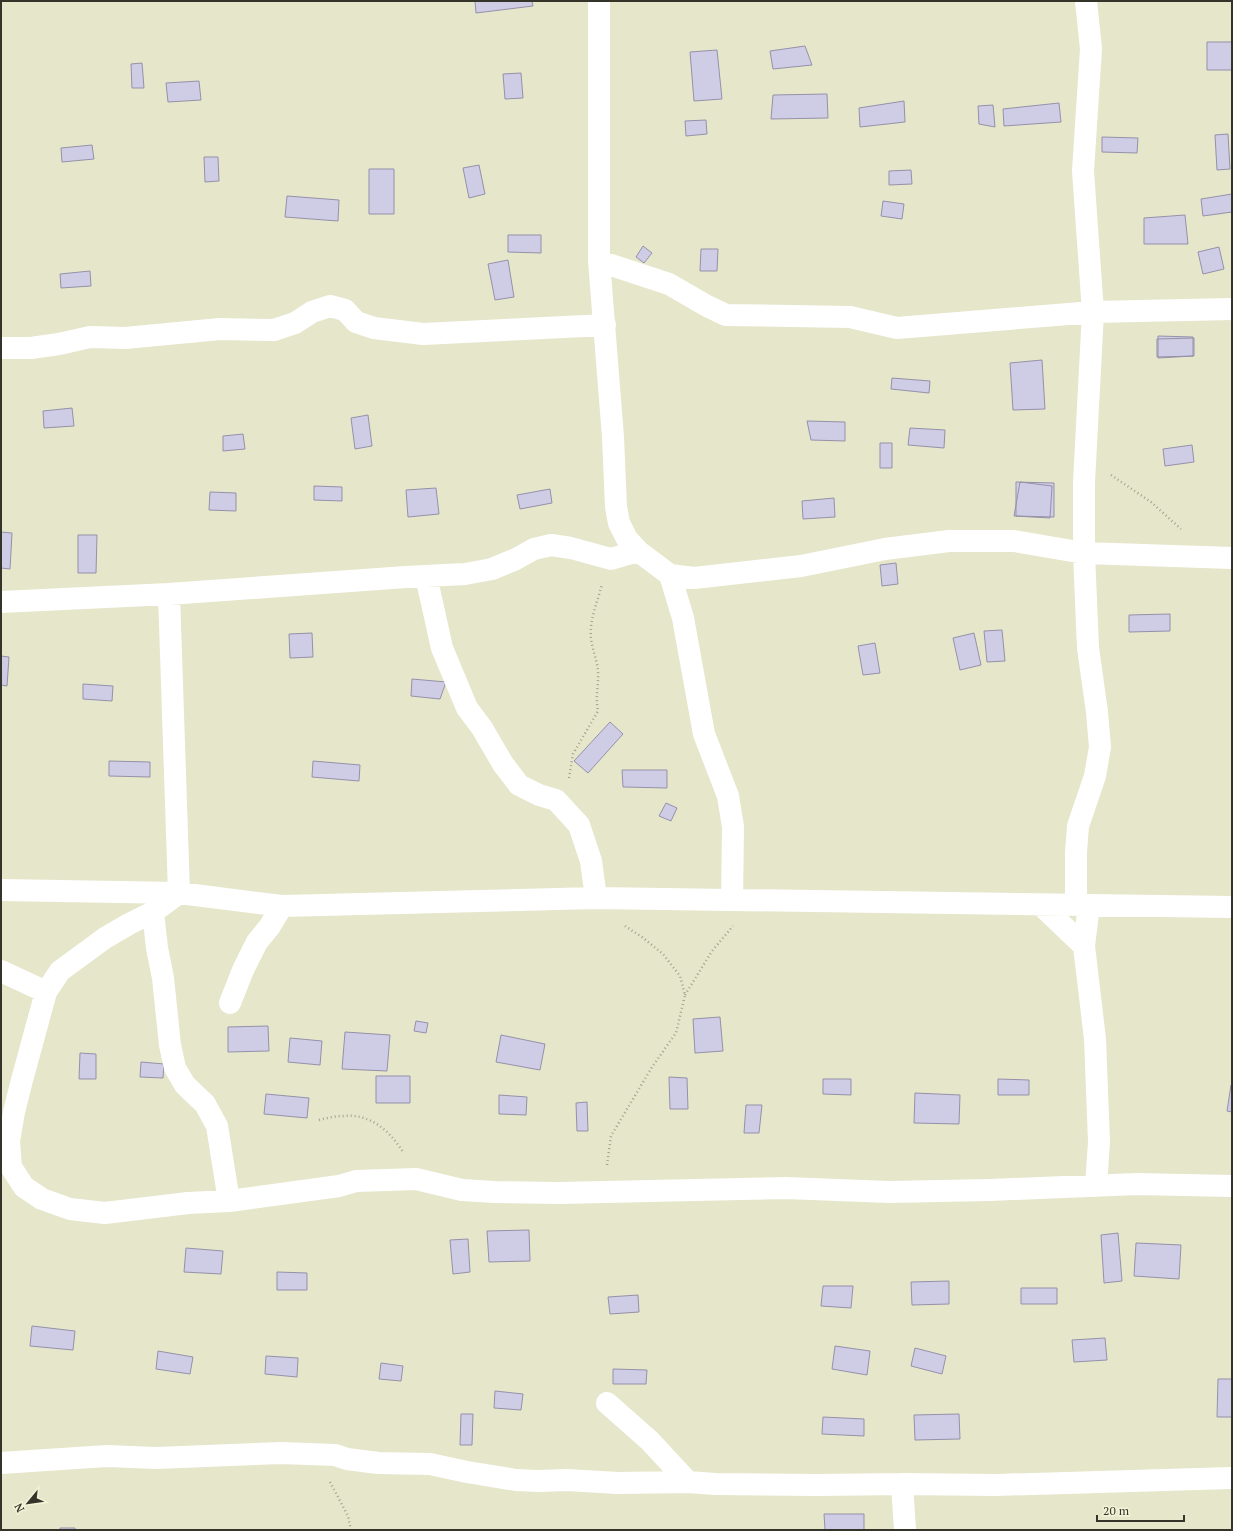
<svg xmlns="http://www.w3.org/2000/svg" width="1233" height="1531" font-family="'PT Serif',serif">
<style>
.building{fill:#cfcce5;stroke:#9591a9}
.lines{fill:none;stroke-linecap:round;stroke-linejoin:round}
.path{stroke:#a3a38e;stroke-width:2.5;stroke-dasharray:1 3;stroke-linecap:butt}
.minor{stroke:#fff;stroke-width:22}
</style>
<rect width="100%" height="100%" fill="#e6e6cb"/>
<path class="building" d="M475 1H532L533 6 476 13Z
M1207 42H1232V70H1207Z
M805 46 812 65 773 69 770 51Z
M717 50 722 99 694 101 690 52Z
M142 63 144 88H132L131 64Z
M521 73 523 98 505 99 503 74Z
M199 81 201 100 168 102 166 83Z
M827 94 828 118 771 119 773 95Z
M904 101 905 122 860 127 859 108Z
M1059 103 1061 122 1004 126 1003 109Z
M993 105 995 127 979 124 978 106Z
M706 120 707 134 686 136 685 121Z
M1228 134 1230 169 1217 170 1215 135Z
M1102 137 1138 138 1137 153 1102 152Z
M92 145 94 159 62 162 61 148Z
M204 157H218L219 181 205 182Z
M479 165 485 194 469 198 463 168Z
M369 169H394V214H369Z
M911 170 912 184 889 185V171Z
M1232 194V212L1203 216 1201 199Z
M287 196 339 200 338 221 285 217Z
M883 201 904 204 902 219 881 216Z
M1185 215 1188 244H1144V218Z
M508 235H541V253L508 252Z
M643 246 652 253 644 263 636 257Z
M1219 247 1224 269 1203 274 1198 252Z
M701 249H718L717 271H700Z
M508 260 514 297 495 300 488 264Z
M90 271 91 286 61 288 60 274Z
M1158 336 1193 337V356L1158 358Z
M1194 338V356L1157 357V339Z
M1042 360 1045 409 1013 410 1010 363Z
M892 378 930 381 929 393 891 389Z
M72 408 74 426 44 428 43 411Z
M368 415 372 446 355 449 351 418Z
M807 421 845 422V441L811 440Z
M910 428 945 430 944 448 908 445Z
M243 434 245 449 223 451V436Z
M880 443H892V468H880Z
M1192 445 1194 462 1165 466 1163 449Z
M1016 482 1054 483V517L1016 516Z
M1020 482 1052 486 1050 518 1014 516Z
M314 486 342 487V501L314 500Z
M436 488 439 514 408 517 406 490Z
M550 489 552 503 520 509 517 495Z
M210 492 236 493V511L209 510Z
M834 498 835 517 803 519 802 501Z
M1 532 12 533 10 569 1 568Z
M78 535H97L96 573H78Z
M896 563 898 584 882 586 880 565Z
M1170 614V631L1129 632V615Z
M1002 630 1005 661 987 662 984 631Z
M312 633 313 657 290 658 289 634Z
M974 633 981 665 960 670 953 638Z
M875 643 880 673 863 675 858 646Z
M1 656 9 657 7 686 1 685Z
M412 679 446 682 440 699 411 696Z
M83 684 113 686 112 701 83 699Z
M610 722 623 734 588 773 574 761Z
M109 761 150 762V777L109 776Z
M313 761 360 765 359 781 312 777Z
M622 770H667V788L623 787Z
M666 803 677 808 671 821 659 816Z
M720 1017 723 1051 695 1053 693 1019Z
M416 1021 428 1023 426 1033 414 1031Z
M268 1026 269 1051 228 1052V1027Z
M345 1032 390 1035 387 1071 342 1069Z
M501 1035 545 1044 540 1070 496 1062Z
M290 1038 322 1041 320 1065 288 1062Z
M80 1053 96 1054V1079H79Z
M141 1062 164 1064 163 1078 140 1077Z
M376 1076H410V1103H376Z
M669 1077 687 1078 688 1109H670Z
M823 1079H851V1095L823 1094Z
M998 1079 1029 1080V1095H998Z
M1231 1085H1232V1112L1227 1111Z
M915 1093 960 1095 959 1124 914 1123Z
M266 1094 309 1098 307 1118 264 1114Z
M499 1095 527 1097 526 1115 499 1114Z
M587 1102 588 1131H577L576 1103Z
M746 1105H762L759 1133H744Z
M529 1230 530 1261 489 1262 487 1231Z
M1118 1233 1122 1281 1104 1283 1101 1235Z
M468 1239 470 1272 453 1274 450 1240Z
M1136 1243 1181 1245 1179 1279 1134 1276Z
M186 1248 223 1251 221 1274 184 1272Z
M277 1272 307 1273V1290H277Z
M949 1281V1304L912 1305 911 1282Z
M823 1286H853L851 1308 821 1306Z
M1021 1288H1057V1304H1021Z
M638 1295 639 1312 610 1314 608 1297Z
M32 1326 75 1331 73 1350 30 1346Z
M1105 1338 1107 1360 1074 1362 1072 1340Z
M835 1346 870 1351 867 1375 832 1369Z
M915 1348 946 1356 942 1374 911 1366Z
M158 1351 193 1357 190 1374 156 1369Z
M266 1356 298 1358 297 1377 265 1374Z
M381 1363 403 1366 401 1381 379 1379Z
M613 1369 647 1370 646 1384H613Z
M1218 1379H1232V1417H1217Z
M495 1391 523 1394 521 1410 494 1408Z
M461 1414H473L472 1445H460Z
M959 1414 960 1439 915 1440 914 1415Z
M823 1417 864 1419V1436L822 1434Z
M824 1514H864V1530H825Z
M60 1528H75V1530H60Z"/>
<g class="lines">
<path class="path" d="M1111 475 1151 502 1181 529
M569 778 573 754 598 711C595 697 599 684 598 671 597 660 592 649 591 638 589 620 598 601 602 584
M685 995 712 951 733 926
M319 1120C327 1118 335 1116 343 1116 370 1113 390 1131 403 1152
M607 1165 611 1136 652 1067 676 1033 685 995 680 976 663 954 642 937 625 926
M330 1482 348 1516 351 1530"/>
<path class="minor" d="M599 1V261L613 437 616 507 619 523 627 539 638 551 670 575 683 618 704 734 728 796 733 827 732 900
M1086 1 1091 49 1083 171 1093 312 1232 309
M599 261 669 284 707 306 726 315 850 317 897 328 1093 312 1084 482V553L1232 558
M1 348H31L59 344 90 337 125 338 220 329 274 330 295 323 312 312 330 306 345 310 356 322 374 328 423 334 605 325
M670 575 694 578 801 566 885 549 949 541H1014L1084 553 1088 648 1097 712 1100 747 1095 776 1078 826 1076 852V905
M426 576 442 648 467 708 482 728 503 764 519 785 539 795 556 800 579 825 591 861 596 898
M169 594 406 577 465 574 492 569 516 559 534 549 551 545 571 548 611 559 638 551
M1 602 169 594 179 893 153 912 129 924 105 938 60 971 46 992 22 1080 14 1112 9 1141 11 1167 24 1187 42 1199 70 1209 105 1213 188 1203 229 1201 339 1186 356 1181 416 1179 462 1190 494 1192 559 1193 786 1188 889 1192 990 1190 1137 1184 1232 1186
M1 890 179 893 282 906 596 898 1232 907
M1041 905 1084 946
M1089 905 1084 946 1095 1039 1099 1142 1096 1186
M153 912 157 948 163 978 170 1045 175 1068 185 1085 205 1104 217 1126 229 1201
M1 971 46 992
M230 1003 243 970 257 942 270 926 282 906
M607 1403 650 1441 688 1482
M1 1463 107 1456 156 1458 282 1453 335 1455 347 1459 378 1463 430 1464 467 1472 516 1480 539 1481 567 1480 618 1483 688 1482 715 1484 817 1485 902 1484
M905 1530 902 1484 996 1485 1232 1478"/>
</g>
<rect width="1233" height="1531" fill="none" stroke="#34342a" stroke-width="4"/>
<g transform="translate(28 1503) rotate(241)" stroke="#f3f3d8" stroke-width="3" paint-order="stroke">
<path d="M0-3L7 15L0 10L-7 15Z" fill="#34342a"/>
<text y="-6" font-size="11" font-weight="bold" text-anchor="middle" fill="#34342a">N</text>
</g>
<path d="M1097 1515v6h87v-6" fill="none" stroke="#34342a" stroke-width="2"/>
<text x="1103" y="1515" font-size="12" fill="#34342a" stroke="#f3f3d8" stroke-width="3" paint-order="stroke">20 m</text>
</svg>
